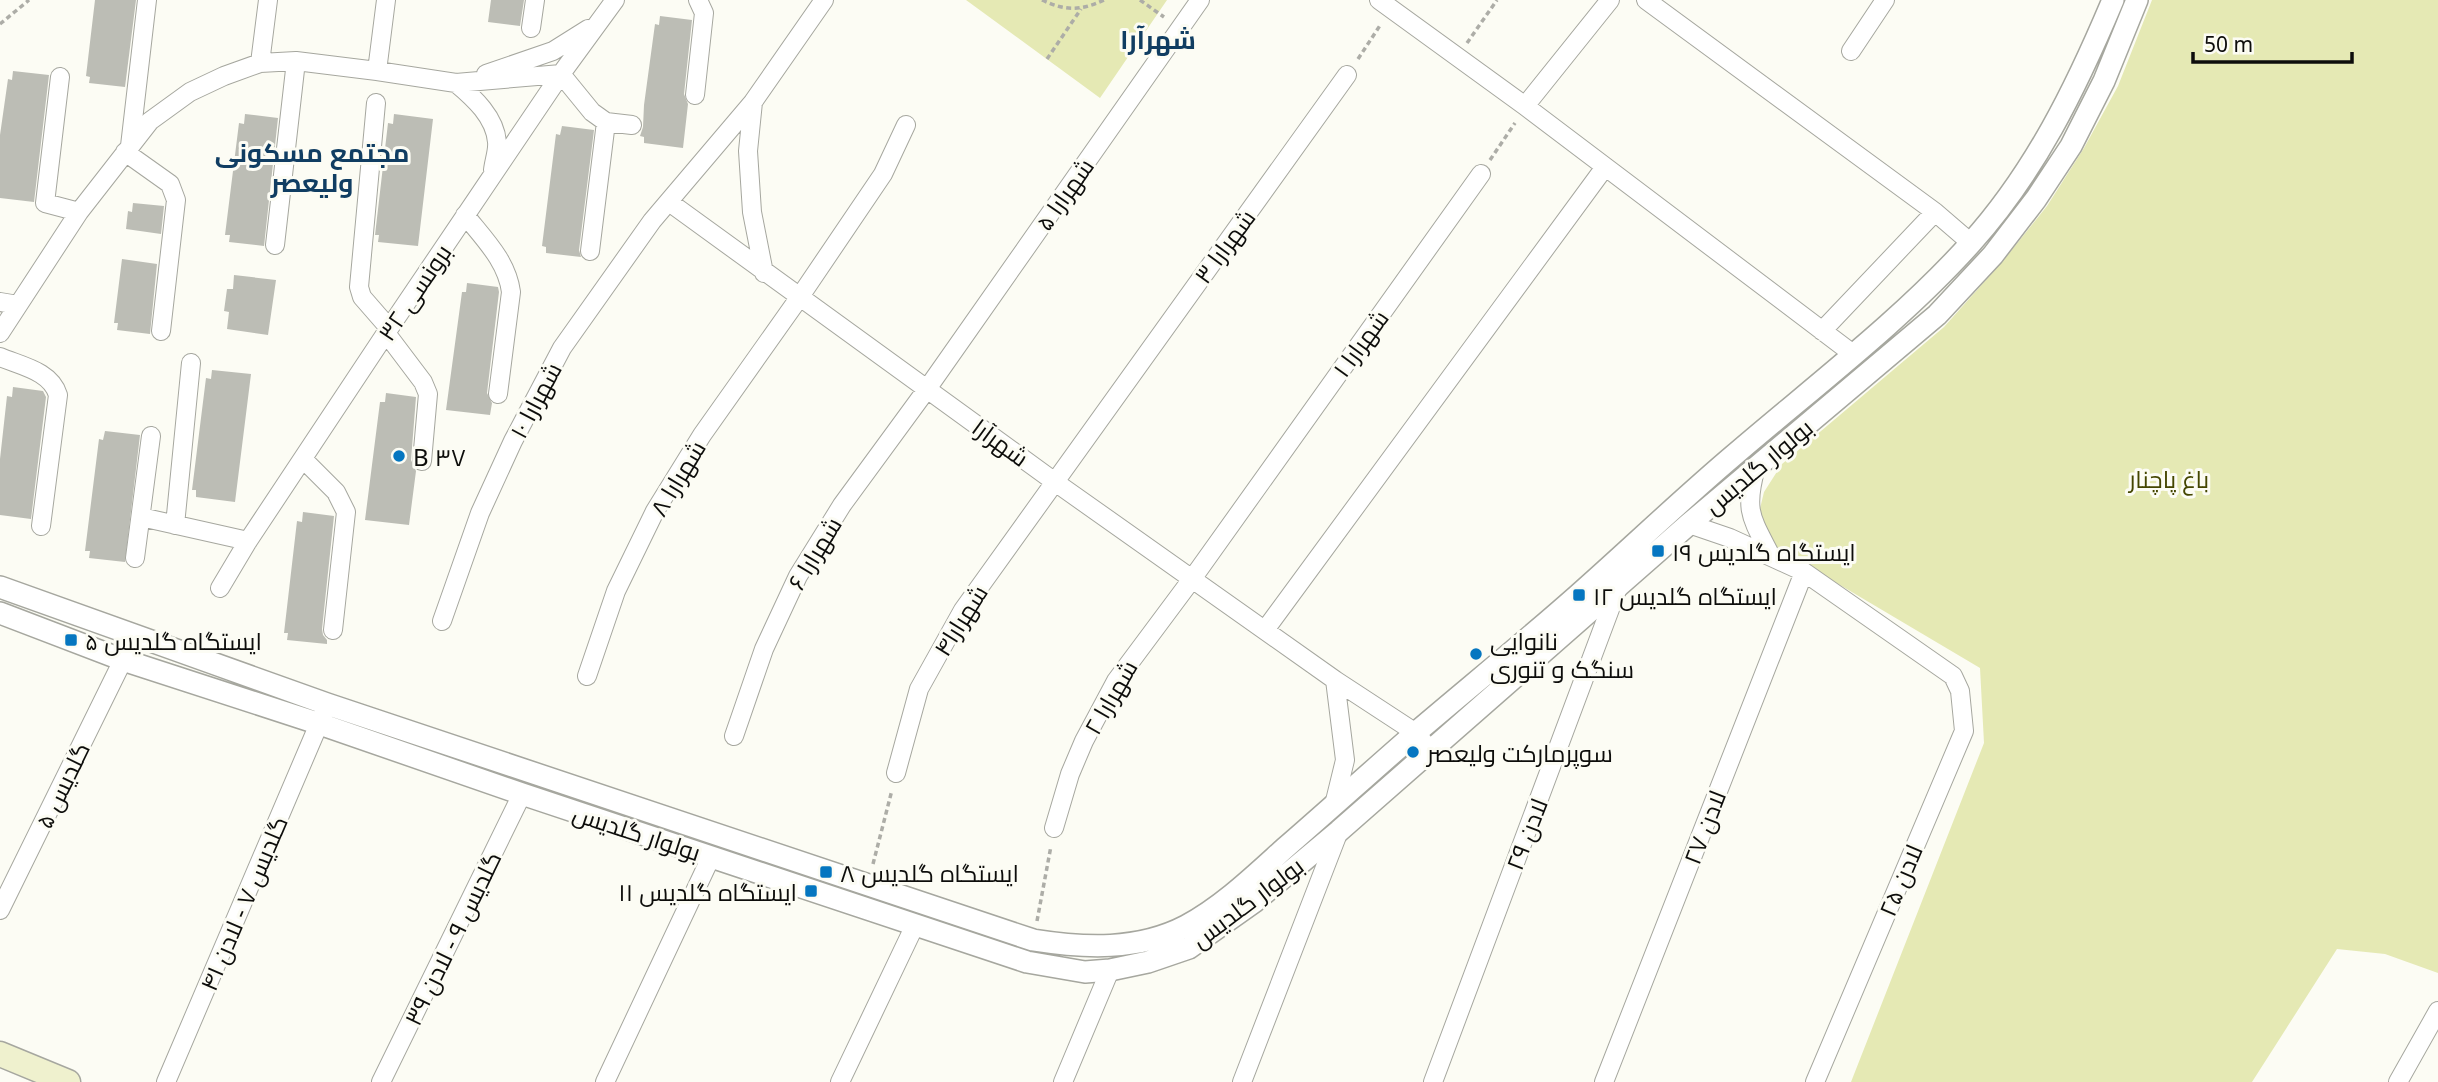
<svg xmlns="http://www.w3.org/2000/svg" width="2438" height="1082" font-family="'Noto Sans',Cairo,sans-serif">
<rect width="100%" height="100%" fill="#fcfcf4"/>
<!-- green -->
<path fill="#e5e9b4" d="M966,0H1167L1100,98Z
M2152,0H2438V973L2385,954L2337,949L2252,1082H1851L1984,743L1980,668L1771,544L1757,521L1764,492L1782,464L1944,327L2002,262L2047,206L2084,148L2118,86Z"/>
<!-- building -->
<path fill="#bcbdb5" d="M95,0H136L125,87L89,83L90,77L86,76Z
M491,0H524L520,26L488,22Z
M660,16L692,20L684,94L688,104L683,148L644,143V137L640,136L643,127L644,105L655,24L659,25Z
M13,71L49,75L34,202L0,198V135L8,79L12,80Z
M245,114L278,118L264,246L229,242L230,235H225L239,123L244,124Z
M394,114L433,119L418,246L378,242L379,235H375L388,123L393,124Z
M562,126L594,130L579,250L581,257L546,253V247L542,246L556,134L560,135Z
M133,203L164,206L161,234L126,229L128,211L132,212Z
M122,259L157,264L150,334L117,330L118,323H114Z
M234,275L276,280L268,335L227,329L229,312L224,311L227,289H233Z
M467,283L498,287L499,292L487,393L492,403L490,415L446,410L462,292H466Z
M212,370L251,374L235,502L196,497V490H192L206,378L211,379Z
M13,387L43,391L46,397L31,519L0,515V459L7,396L12,397Z
M386,393L416,397L411,460L416,471L409,525L365,520L380,402H385Z
M105,431L140,435L125,562L89,558L90,551H85L99,439L103,440Z
M303,512L334,516L322,629L323,635L327,640V644L287,640L288,633H284L297,521L302,522Z"/>
<g fill="none" stroke-linecap="round" stroke-linejoin="round">
<defs>
<path id="minor" d="M1379,0L1525,106L1853,354
M1646,0L1935,212L1971,243
M531,28L535,0
M1851,51L1885,0
M260,63L268,0
M377,71L386,0
M486,74L553,51L588,29
M60,77L45,203L79,212
M456,83C474,98 495,117 497,142C498,150 494,161 493,170
M695,95L704,13L698,0
M753,102L748,151L752,212L764,273
M376,103L359,287L362,297L389,328
M1525,106L1610,0
M130,146L147,0
M125,152L170,184L176,200L161,331
M669,202L1055,482L1335,680L1416,733L1430,750
M465,215C484,239 507,261 511,292L498,394
M275,245L296,61
M590,251L606,122
M0,302L18,305
M1822,331L1935,212
M0,333L79,212L150,121L190,92L224,76L260,63L296,61L377,71L456,83L561,74L592,112L606,122L632,125
M386,333L423,382L428,394L422,461
M0,357C21,366 51,371 58,395L41,526
M304,460L336,492L346,512L333,630
M1756,467C1744,511 1751,517 1771,556
M141,517L248,541
M1689,524L1730,538L1804,572L1953,676L1960,691L1964,731L1815,1082
M175,525L191,363
M135,558L151,436
M220,588L248,541L386,333L561,74L615,0
M442,621L480,513L513,441L562,348L652,221L753,102L824,0
M1265,630L1605,167
M587,676L616,591L655,511L702,435L799,298L883,174L906,125
M734,736L764,649L798,576L842,505L927,389L1200,0
M896,773L919,689L963,610L1347,75
M1334,805L1345,760L1335,680
M1054,828L1070,774L1084,741L1116,681L1192,579L1481,174
M0,910L123,660
M166,1082L324,712
M381,1082L522,794
M605,1082L711,857
M840,1082L915,925
M1063,1082L1110,970
M1242,1082L1339,831
M1433,1082L1619,585
M1604,1082L1804,572
M2398,1082L2438,1011"/>
<path id="tertiary" d="M0,587L327,704L1033,940C1084,948 1138,951 1186,926C1223,906 1254,876 1285,848C1330,809 1374,769 1419,730C1472,685 1526,641 1578,595C1630,549 1680,501 1733,456C1812,388 1902,320 1971,243C2035,172 2076,88 2113,0
M0,613L123,660L320,724L522,794L1027,962L1085,972L1110,970L1148,962L1189,948L1254,902L1339,831L1689,524L1937,315L1993,255L2036,199L2071,146L2104,81L2137,0"/>
<path id="secondary" d="M0,1054L68,1082"/>
</defs>
<!-- minor casing -->
<use href="#minor" stroke="#a6a79f" stroke-width="20"/>
<!-- tertiary casing -->
<use href="#tertiary" stroke="#a6a79f" stroke-width="24"/>
<!-- secondary casing -->
<use href="#secondary" stroke="#a6a79f" stroke-width="27"/>
<!-- path -->
<path stroke="#adada7" stroke-width="3.5" stroke-dasharray="5 3.5" stroke-linecap="butt" d="M1042,0C1065,11 1081,11 1104,0
M1140,0L1164,17
M0,24L29,0
M1467,43L1497,0
M1047,59L1081,9
M1358,59L1381,24
M1490,160L1515,123
M873,864L892,790
M1037,921L1051,846"/>
<!-- minor -->
<use href="#minor" stroke="#fff" stroke-width="18"/>
<!-- tertiary -->
<use href="#tertiary" stroke="#fff" stroke-width="21"/>
<!-- secondary -->
<use href="#secondary" stroke="#eff1ce" stroke-width="24"/>
</g>
<!-- markers -->
<g fill="#0576c0" stroke="#fcfcf4" stroke-width="2.5">
<circle cx="399" cy="456" r="7"/>
<rect x="1651" y="544" width="14" height="14" rx="3.5"/>
<rect x="1572" y="588" width="14" height="14" rx="3.5"/>
<rect x="64" y="633" width="14" height="14" rx="3.5"/>
<circle cx="1476" cy="654" r="7"/>
<circle cx="1413" cy="752" r="7"/>
<rect x="819" y="865" width="14" height="14" rx="3.5"/>
<rect x="804" y="884" width="14" height="14" rx="3.5"/>
</g>
<g text-anchor="middle" dominant-baseline="central" stroke-width="6" stroke-linejoin="round" paint-order="stroke">
<!-- street labels -->
<g font-size="24" fill="#0d0d0b" stroke="#fcfcf4">
<text transform="translate(1064 194) rotate(-55)">شهرارا ۵</text>
<text transform="translate(1224 246) rotate(-54)">شهرارا ۳</text>
<text transform="translate(414 292) rotate(-56)">برونسی ۳۲</text>
<text transform="translate(1360 343) rotate(-54)">شهرارا ۱</text>
<text transform="translate(535 400) rotate(-62)">شهرارا ۱۰</text>
<text transform="translate(1001 442) rotate(36)">شهرآرا</text>
<text transform="translate(1758 466) rotate(-40)">بولوار گلدیس</text>
<text transform="translate(677 478) rotate(-59)">شهرارا ۸</text>
<text transform="translate(814 553) rotate(-59)">شهرارا ۶</text>
<text transform="translate(960 620) rotate(-58)">شهرارا۴</text>
<text transform="translate(1110 697) rotate(-60)">شهرارا ۲</text>
<text transform="translate(62 785) rotate(-64)">گلدیس ۵</text>
<text transform="translate(1704 827) rotate(-69)">لادن ۲۷</text>
<text transform="translate(637 832) rotate(18)">بولوار گلدیس</text>
<text transform="translate(1526 834) rotate(-69)">لادن ۲۹</text>
<text transform="translate(1900 880) rotate(-67)">لادن ۲۵</text>
<text transform="translate(1247 902) rotate(-37)">بولوار گلدیس</text>
<text transform="translate(243 903) rotate(-67)">گلدیس ۷ - لادن ۴۱</text>
<text transform="translate(452 938) rotate(-64)">گلدیس ۹ - لادن ۳۹</text>
</g>
<!-- poi labels -->
<g font-size="24" fill="#0d0d0b" stroke="#fcfcf4" text-anchor="start">
<text x="413" y="456">B ۳۷</text>
<text x="1672" y="551">ایستگاه گلدیس ۱۹</text>
<text x="1593" y="595">ایستگاه گلدیس ۱۲</text>
<text x="85" y="640">ایستگاه گلدیس ۵</text>
<text x="1490" y="640">نانوایی<tspan x="1490" dy="28">سنگک و تنوری</tspan></text>
<text x="1427" y="752">سوپرمارکت ولیعصر</text>
<text x="840" y="872">ایستگاه گلدیس ۸</text>
<text x="797" y="891" text-anchor="end">ایستگاه گلدیس ۱۱</text>
</g>
<!-- park labels -->
<g font-size="24" fill="#444600" stroke="#fcfcf4">
<text x="2169" y="478">باغ پاچنار</text>
</g>
<!-- neighbourhood labels -->
<g font-size="26" font-weight="bold" fill="#103d62" stroke="#fcfcf4">
<text x="1158" y="39">شهرآرا</text>
<text x="312" y="152">مجتمع مسکونی<tspan x="312" dy="30">ولیعصر</tspan></text>
</g>
</g>
<!-- scale -->
<path d="M2193 52v10h159v-10" fill="none" stroke="#0d0d0b" stroke-width="3.5"/>
<text x="2204" y="52" font-size="21" fill="#0d0d0b" stroke="#fcfcf4" stroke-width="5" paint-order="stroke">50 m</text>
</svg>
